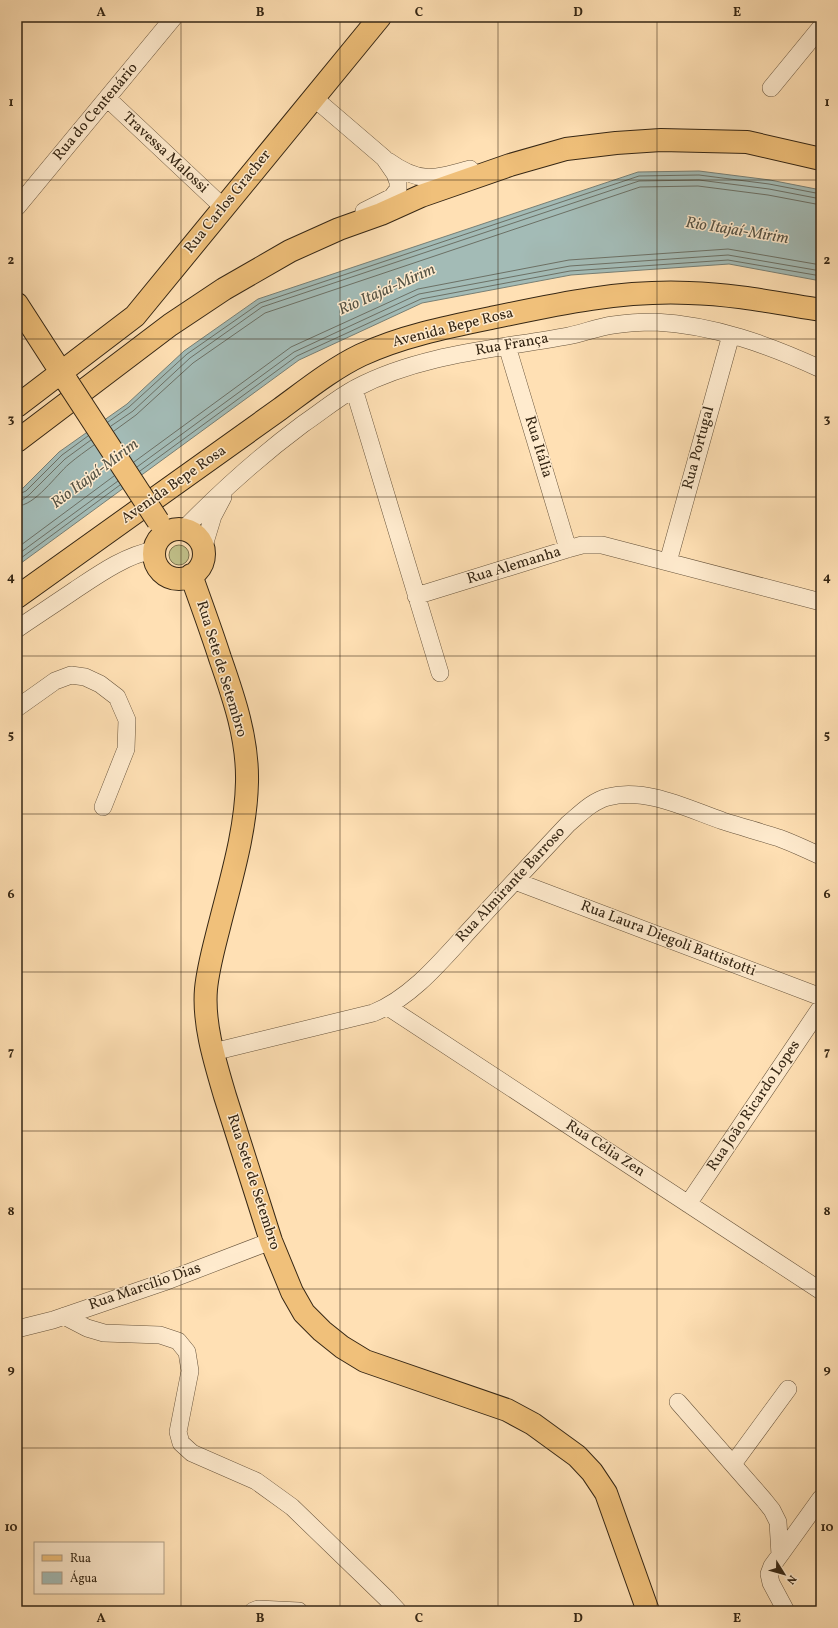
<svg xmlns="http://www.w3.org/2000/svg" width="838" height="1628" font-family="Vollkorn,serif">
<rect width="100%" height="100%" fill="#ffe0b4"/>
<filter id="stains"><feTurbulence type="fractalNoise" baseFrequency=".005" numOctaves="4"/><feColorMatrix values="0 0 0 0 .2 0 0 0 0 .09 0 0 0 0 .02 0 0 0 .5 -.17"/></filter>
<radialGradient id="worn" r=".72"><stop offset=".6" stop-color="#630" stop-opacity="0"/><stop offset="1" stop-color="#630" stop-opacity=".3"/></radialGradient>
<!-- green -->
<path fill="#c2c28b" stroke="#7c7450" d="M169 555a10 10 0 1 1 20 0a10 10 0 1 1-20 0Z"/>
<!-- water -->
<path fill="#a3bbb6" stroke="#777f75" d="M699,171L770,180L821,190V281L729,264L571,275L422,303L299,360L17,566V492L23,488L59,452L127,404L184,351L258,299L638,172Z"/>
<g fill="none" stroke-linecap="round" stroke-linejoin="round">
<!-- shore -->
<path stroke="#6c7065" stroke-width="1" d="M108,422L129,407L187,354L260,303L639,176L699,175L769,184L821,194
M111,426L133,411L190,358L262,307L639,181L699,180L769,189L821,199
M114,431L136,415L193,363L265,313L640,187L698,186L768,195L821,205
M134,462L291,347L418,289L569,260L728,249L821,265
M137,467L294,352L419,294L570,266L728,255L821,271
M140,471L297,356L421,299L570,271L728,260L821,276
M17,495L26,491L62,455L88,436
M17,500H22L29,495L65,459L91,440
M17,506C35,506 56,475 69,464C77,457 86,451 94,445
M17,548L114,476
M17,555L118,481
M17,561L120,485"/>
<defs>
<path id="minor" d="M771,88L821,27
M107,98L224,208
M314,98L384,158L395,174L398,182V189L392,197L364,211
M388,161C420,184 434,179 470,169
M17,207L174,17
M507,346L568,549
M354,389L440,673
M184,529C222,490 260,456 303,424C321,412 337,398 356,388C421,354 497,349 568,336C583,333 598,327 613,325C626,323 642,322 655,322C714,325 769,345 821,369
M203,549L213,516L223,497
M668,562L731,335
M416,596L568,549L582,545H602L821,602
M17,629C36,616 56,603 75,590C99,574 126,555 154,550
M17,708L55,681L71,675L85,677L100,684L117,697L127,720L126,749L103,807
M515,881L821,997
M388,1007L821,1291
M213,1052L373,1013C415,996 446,955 477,922C507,889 537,857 568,824C580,814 592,801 608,797C646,787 688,809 723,821C742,827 760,832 779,838C793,843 807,850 821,856
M688,1204L821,1007
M64,1316L87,1328L104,1333L160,1335L178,1341L187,1352L190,1371L178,1432L181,1443L192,1453L256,1481L292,1507L387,1599L398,1611
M17,1329L53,1320L164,1282L271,1241
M678,1402L764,1500L772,1510L778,1522L780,1555L772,1566L769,1574L771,1583L786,1611
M733,1464L788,1389
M780,1555L821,1498
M253,1611L258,1609L299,1611"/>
<path id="major" d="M17,304L68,383
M17,406L135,316L380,17
M17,441L170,325L224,289L290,251L339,229L381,214L421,196L510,165L566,149L616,143L661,140L747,142L821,159
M154 554a25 25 0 1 1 50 0a25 25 0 1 1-50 0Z
M191,575C201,603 211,630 220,658C234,698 248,739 247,782C246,831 231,879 219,927C214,947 208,968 206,989C203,1024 215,1062 225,1096L271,1241L292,1292L304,1313L322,1331L342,1347L365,1361L507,1410L533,1424L577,1456L592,1472L606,1493L648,1611
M17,597L280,409C306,390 332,369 361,355C402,336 447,327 491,318C557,304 621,290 689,293C733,294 777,303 821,310"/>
</defs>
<!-- minor casing -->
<use href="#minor" stroke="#68543c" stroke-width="18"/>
<!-- major casing -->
<use href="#major" stroke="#352614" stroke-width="24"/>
<!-- minor -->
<use href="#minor" stroke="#ffebce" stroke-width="17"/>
<!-- major -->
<use href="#major" stroke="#f0c07a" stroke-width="22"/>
<defs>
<path id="major-bridge" d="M68,383L158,521"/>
</defs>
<!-- major-bridge casing -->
<use href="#major-bridge" stroke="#352614" stroke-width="24" stroke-linecap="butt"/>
<!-- major-bridge -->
<use href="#major-bridge" stroke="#f0c07a" stroke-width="22"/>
</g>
<!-- grid -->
<path fill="none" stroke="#352614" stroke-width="1" stroke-opacity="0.55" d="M181,17V1611M340,17V1611M498,17V1611M657,17V1611M17,180H821M17,339H821M17,497H821M17,656H821M17,814H821M17,972H821M17,1131H821M17,1289H821M17,1448H821"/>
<g text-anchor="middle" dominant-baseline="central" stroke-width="3" stroke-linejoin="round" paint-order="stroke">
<!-- street labels -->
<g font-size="15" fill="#352614" stroke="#ffebce">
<text transform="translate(96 112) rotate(-50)">Rua do Centenário</text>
<text transform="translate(165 153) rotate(43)">Travessa Malossi</text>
<text transform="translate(228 202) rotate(-51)">Rua Carlos Gracher</text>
<text transform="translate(453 328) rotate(-14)">Avenida Bepe Rosa</text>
<text transform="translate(512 345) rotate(-10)">Rua França</text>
<text transform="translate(538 447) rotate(73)">Rua Itália</text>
<text transform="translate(699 448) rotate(-75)">Rua Portugal</text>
<text transform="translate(174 485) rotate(-35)">Avenida Bepe Rosa</text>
<text transform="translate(514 566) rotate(-17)">Rua Alemanha</text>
<text transform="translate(221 669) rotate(73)">Rua Sete de Setembro</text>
<text transform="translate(511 885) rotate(-47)">Rua Almirante Barroso</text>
<text transform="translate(668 939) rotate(21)">Rua Laura Diegoli Battistotti</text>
<text transform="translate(754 1106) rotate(-56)">Rua João Ricardo Lopes</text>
<text transform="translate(605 1149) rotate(33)">Rua Célia Zen</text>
<text transform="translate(253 1182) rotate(72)">Rua Sete de Setembro</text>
<text transform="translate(145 1287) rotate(-19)">Rua Marcílio Dias</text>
</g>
<!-- water labels -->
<g font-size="16" font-style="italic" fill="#565345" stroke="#ffebce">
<text transform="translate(737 231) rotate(9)">Rio Itajaí-Mirim</text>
<text transform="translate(387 290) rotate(-24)">Rio Itajaí-Mirim</text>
<text transform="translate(95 474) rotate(-37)">Rio Itajaí-Mirim</text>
</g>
</g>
<!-- margin -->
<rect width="838" height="1628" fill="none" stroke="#ffe0b4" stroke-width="44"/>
<!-- legend -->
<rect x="34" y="1542" width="130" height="52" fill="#ffebce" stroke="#ae9c84"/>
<rect x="42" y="1555" width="20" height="6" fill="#f0c07a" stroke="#ae9c84"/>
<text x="70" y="1562" font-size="12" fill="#352614">Rua</text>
<rect x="42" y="1572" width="20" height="12" fill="#a3bbb6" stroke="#ae9c84"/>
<text x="70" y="1582" font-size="12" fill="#352614">Água</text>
<!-- north arrow -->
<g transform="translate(784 1574) rotate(127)" stroke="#ffebce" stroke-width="3" paint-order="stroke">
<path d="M0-3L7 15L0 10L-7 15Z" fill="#352614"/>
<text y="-6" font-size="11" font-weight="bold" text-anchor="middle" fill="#352614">N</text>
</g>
<rect x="22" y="22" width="794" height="1584" fill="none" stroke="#352614" stroke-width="1.5"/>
<g font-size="13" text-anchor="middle" font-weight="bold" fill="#352614">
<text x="101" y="16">A</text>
<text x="260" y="16">B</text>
<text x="419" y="16">C</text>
<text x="578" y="16">D</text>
<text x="737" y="16">E</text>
<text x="11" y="106">1</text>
<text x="827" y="106">1</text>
<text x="11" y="264">2</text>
<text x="827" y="264">2</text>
<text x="11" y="423">3</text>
<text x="827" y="423">3</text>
<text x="11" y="581">4</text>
<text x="827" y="581">4</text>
<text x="11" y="739">5</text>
<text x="827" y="739">5</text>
<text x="11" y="898">6</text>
<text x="827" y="898">6</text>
<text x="11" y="1056">7</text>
<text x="827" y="1056">7</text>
<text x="11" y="1215">8</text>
<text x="827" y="1215">8</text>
<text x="11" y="1373">9</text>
<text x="827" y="1373">9</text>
<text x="11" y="1531">10</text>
<text x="827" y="1531">10</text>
<text x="101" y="1622">A</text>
<text x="260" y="1622">B</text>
<text x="419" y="1622">C</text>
<text x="578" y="1622">D</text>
<text x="737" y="1622">E</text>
</g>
<rect width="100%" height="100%" filter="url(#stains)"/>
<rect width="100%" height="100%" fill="url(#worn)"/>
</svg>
